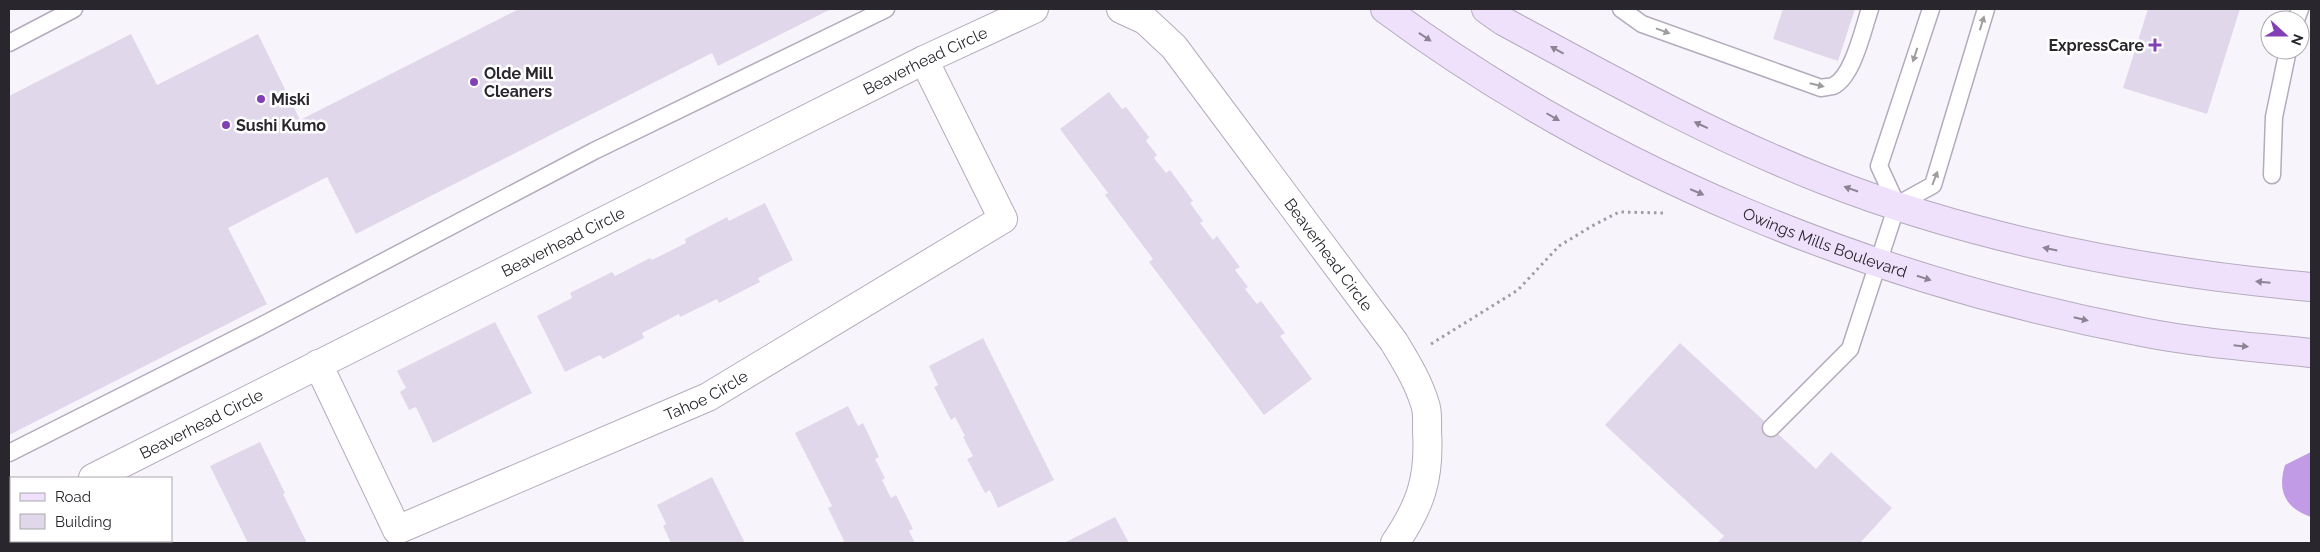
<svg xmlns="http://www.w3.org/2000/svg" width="2320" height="552" font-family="Raleway,sans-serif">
<rect width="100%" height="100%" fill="#f8f4fc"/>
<!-- water -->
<path fill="#c29be7" d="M2311,452V517C2285,508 2277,491 2285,465Z"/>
<!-- building -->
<path fill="#e1d7eb" d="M519,9H831L718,66L712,53L356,234L327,177L228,228L267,304L9,435V96L131,34L157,85L258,34L300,120Z
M1783,9H1855L1838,61L1773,39Z
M2148,9H2240L2207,114L2123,88Z
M1109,92L1122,109L1126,107L1149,137L1146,141L1157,155L1154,158L1166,173L1170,170L1193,201L1190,203L1203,221L1200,223L1213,240L1217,236L1240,267L1235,270L1248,287L1245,289L1257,304L1261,301L1285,333L1280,336L1312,379L1264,415L1149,262L1153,259L1105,195L1108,193L1060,129Z
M765,203L793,260L758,278L760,282L719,303L717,299L680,317L679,314L642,333L644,338L603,359L600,355L565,372L537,316L572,298L570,293L612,272L615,276L650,258L652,260L686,243L685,239L727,217L729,221Z
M495,322L532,393L433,443L416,407L409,410L400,392L406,388L397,371Z
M983,338L1054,480L998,508L990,490L985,493L967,459L973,456L963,437L965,436L955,417L951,420L934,387L938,385L929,366Z
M1680,343L1816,469L1831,452L1892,508L1860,543H1717L1724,536L1605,425Z
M848,406L858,426L863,423L879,457L875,459L885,478L882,480L891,498L896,495L913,529L909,531L915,543H845L828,508L832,506L795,433Z
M260,442L285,493L283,494L307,543H248L210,466Z
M712,477L745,543H671L663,526L666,524L657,505Z
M1115,517L1129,543H1064Z
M91,541H143L144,543H86Z"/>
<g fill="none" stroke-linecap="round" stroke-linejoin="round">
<defs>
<path id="lane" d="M1621,9L1642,24L1821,88C1825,87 1829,87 1833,86C1853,77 1863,29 1870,9
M2296,20L2300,9
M9,43L74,9
M2272,175L2274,117L2288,50
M1897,205L1879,166L1931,9
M1771,428L1850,349L1897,205L1933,185L1986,9
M9,453L259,327L594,151L886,9"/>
<g id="street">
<path id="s1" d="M1121,9L1145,20L1174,47L1394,342C1406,362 1418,381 1425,404C1428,412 1427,422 1427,431C1430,477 1421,505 1395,543"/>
<path id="s2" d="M318,364L397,530L708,397L1003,219L924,60"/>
<path id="s3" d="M93,478L924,60L1034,9"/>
<path d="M9,521L11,520"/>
</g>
<g id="secondary">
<path id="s4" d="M1385,9C1607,173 1871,280 2142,332C2197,343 2255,347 2311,353"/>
<path d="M1486,9L1503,21C1608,78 1712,136 1824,180C1980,241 2144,272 2311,287"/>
</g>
</defs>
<!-- lane casing -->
<use href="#lane" stroke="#b4abbd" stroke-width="19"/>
<!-- street casing -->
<use href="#street" stroke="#b4abbd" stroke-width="30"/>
<!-- secondary casing -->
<use href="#secondary" stroke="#b4abbd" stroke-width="30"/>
<!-- path -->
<path stroke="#a09ca4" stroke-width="3" stroke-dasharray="2.5 4" stroke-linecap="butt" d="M1431,344L1518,290L1559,246L1592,226L1619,212L1666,213"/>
<!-- lane -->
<use href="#lane" stroke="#fff" stroke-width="16"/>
<!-- street -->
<use href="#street" stroke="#fff" stroke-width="28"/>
<!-- secondary -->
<use href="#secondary" stroke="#efe1fc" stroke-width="28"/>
</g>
<!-- one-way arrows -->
<defs><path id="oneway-solid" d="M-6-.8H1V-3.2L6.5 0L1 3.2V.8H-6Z" transform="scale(1.25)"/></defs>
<g fill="#9f9da0">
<use href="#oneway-solid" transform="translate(1982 23) rotate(-73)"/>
<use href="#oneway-solid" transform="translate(1663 31) rotate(20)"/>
<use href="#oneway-solid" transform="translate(1915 55) rotate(108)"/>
<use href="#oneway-solid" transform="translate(1817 85) rotate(13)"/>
<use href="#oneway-solid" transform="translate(1935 178) rotate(-69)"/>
</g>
<g fill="#8c8494">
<use href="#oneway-solid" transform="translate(1425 37) rotate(34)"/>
<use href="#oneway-solid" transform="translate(1557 50) rotate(-151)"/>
<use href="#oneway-solid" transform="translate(1553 117) rotate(30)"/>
<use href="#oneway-solid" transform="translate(1701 125) rotate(-155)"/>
<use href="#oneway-solid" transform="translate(1851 189) rotate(-161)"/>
<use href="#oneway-solid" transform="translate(1697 192) rotate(23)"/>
<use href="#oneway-solid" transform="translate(2050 249) rotate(-168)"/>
<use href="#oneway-solid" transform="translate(1924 278) rotate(18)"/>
<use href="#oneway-solid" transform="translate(2263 282) rotate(-175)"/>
<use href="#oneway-solid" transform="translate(2081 319) rotate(13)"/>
<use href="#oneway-solid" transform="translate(2241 346) rotate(6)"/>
</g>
<!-- markers -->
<g fill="#8240b4" stroke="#fff" stroke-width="2">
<path d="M2152.5 37.5h5v5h5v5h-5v5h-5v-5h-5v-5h5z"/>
<circle cx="474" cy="82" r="5"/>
<circle cx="261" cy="99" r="5"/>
<circle cx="226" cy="125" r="5"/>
</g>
<g text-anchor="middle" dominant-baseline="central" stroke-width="5" stroke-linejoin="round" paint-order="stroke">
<!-- poi labels -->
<g font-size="16" font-weight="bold" fill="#2a262d" stroke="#fff" text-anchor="start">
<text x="2144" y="45" text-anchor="end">ExpressCare</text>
<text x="484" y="73">Olde Mill<tspan x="484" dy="18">Cleaners</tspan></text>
<text x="271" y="99">Miski</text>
<text x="236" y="125">Sushi Kumo</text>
</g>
<!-- street labels -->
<g font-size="16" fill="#2a262d" stroke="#fff">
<text stroke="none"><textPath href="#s3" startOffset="931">Beaverhead Circle</textPath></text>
<text stroke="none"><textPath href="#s3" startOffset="526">Beaverhead Circle</textPath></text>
<text stroke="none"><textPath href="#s4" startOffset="500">Owings Mills Boulevard</textPath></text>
<text stroke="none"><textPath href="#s1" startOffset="325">Beaverhead Circle</textPath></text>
<text stroke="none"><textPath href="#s2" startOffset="521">Tahoe Circle</textPath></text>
<text stroke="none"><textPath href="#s3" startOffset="121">Beaverhead Circle</textPath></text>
</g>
</g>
<!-- border -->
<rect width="2320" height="552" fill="none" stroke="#2a262d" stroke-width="20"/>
<!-- legend -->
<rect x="10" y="477" width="162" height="65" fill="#ffffff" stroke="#aaa8ab"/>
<rect x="20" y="493" width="25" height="8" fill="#efe1fc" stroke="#aaa8ab"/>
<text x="55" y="502" font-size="15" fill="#2a262d">Road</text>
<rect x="20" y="514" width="25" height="15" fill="#e1d7eb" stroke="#aaa8ab"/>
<text x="55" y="527" font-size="15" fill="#2a262d">Building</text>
<!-- north arrow -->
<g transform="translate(2285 35) rotate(111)"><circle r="24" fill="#ffffff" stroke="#aaa8ab"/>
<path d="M0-4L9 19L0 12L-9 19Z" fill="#8240b4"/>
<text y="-8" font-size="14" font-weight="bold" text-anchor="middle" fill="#2a262d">N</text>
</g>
</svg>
